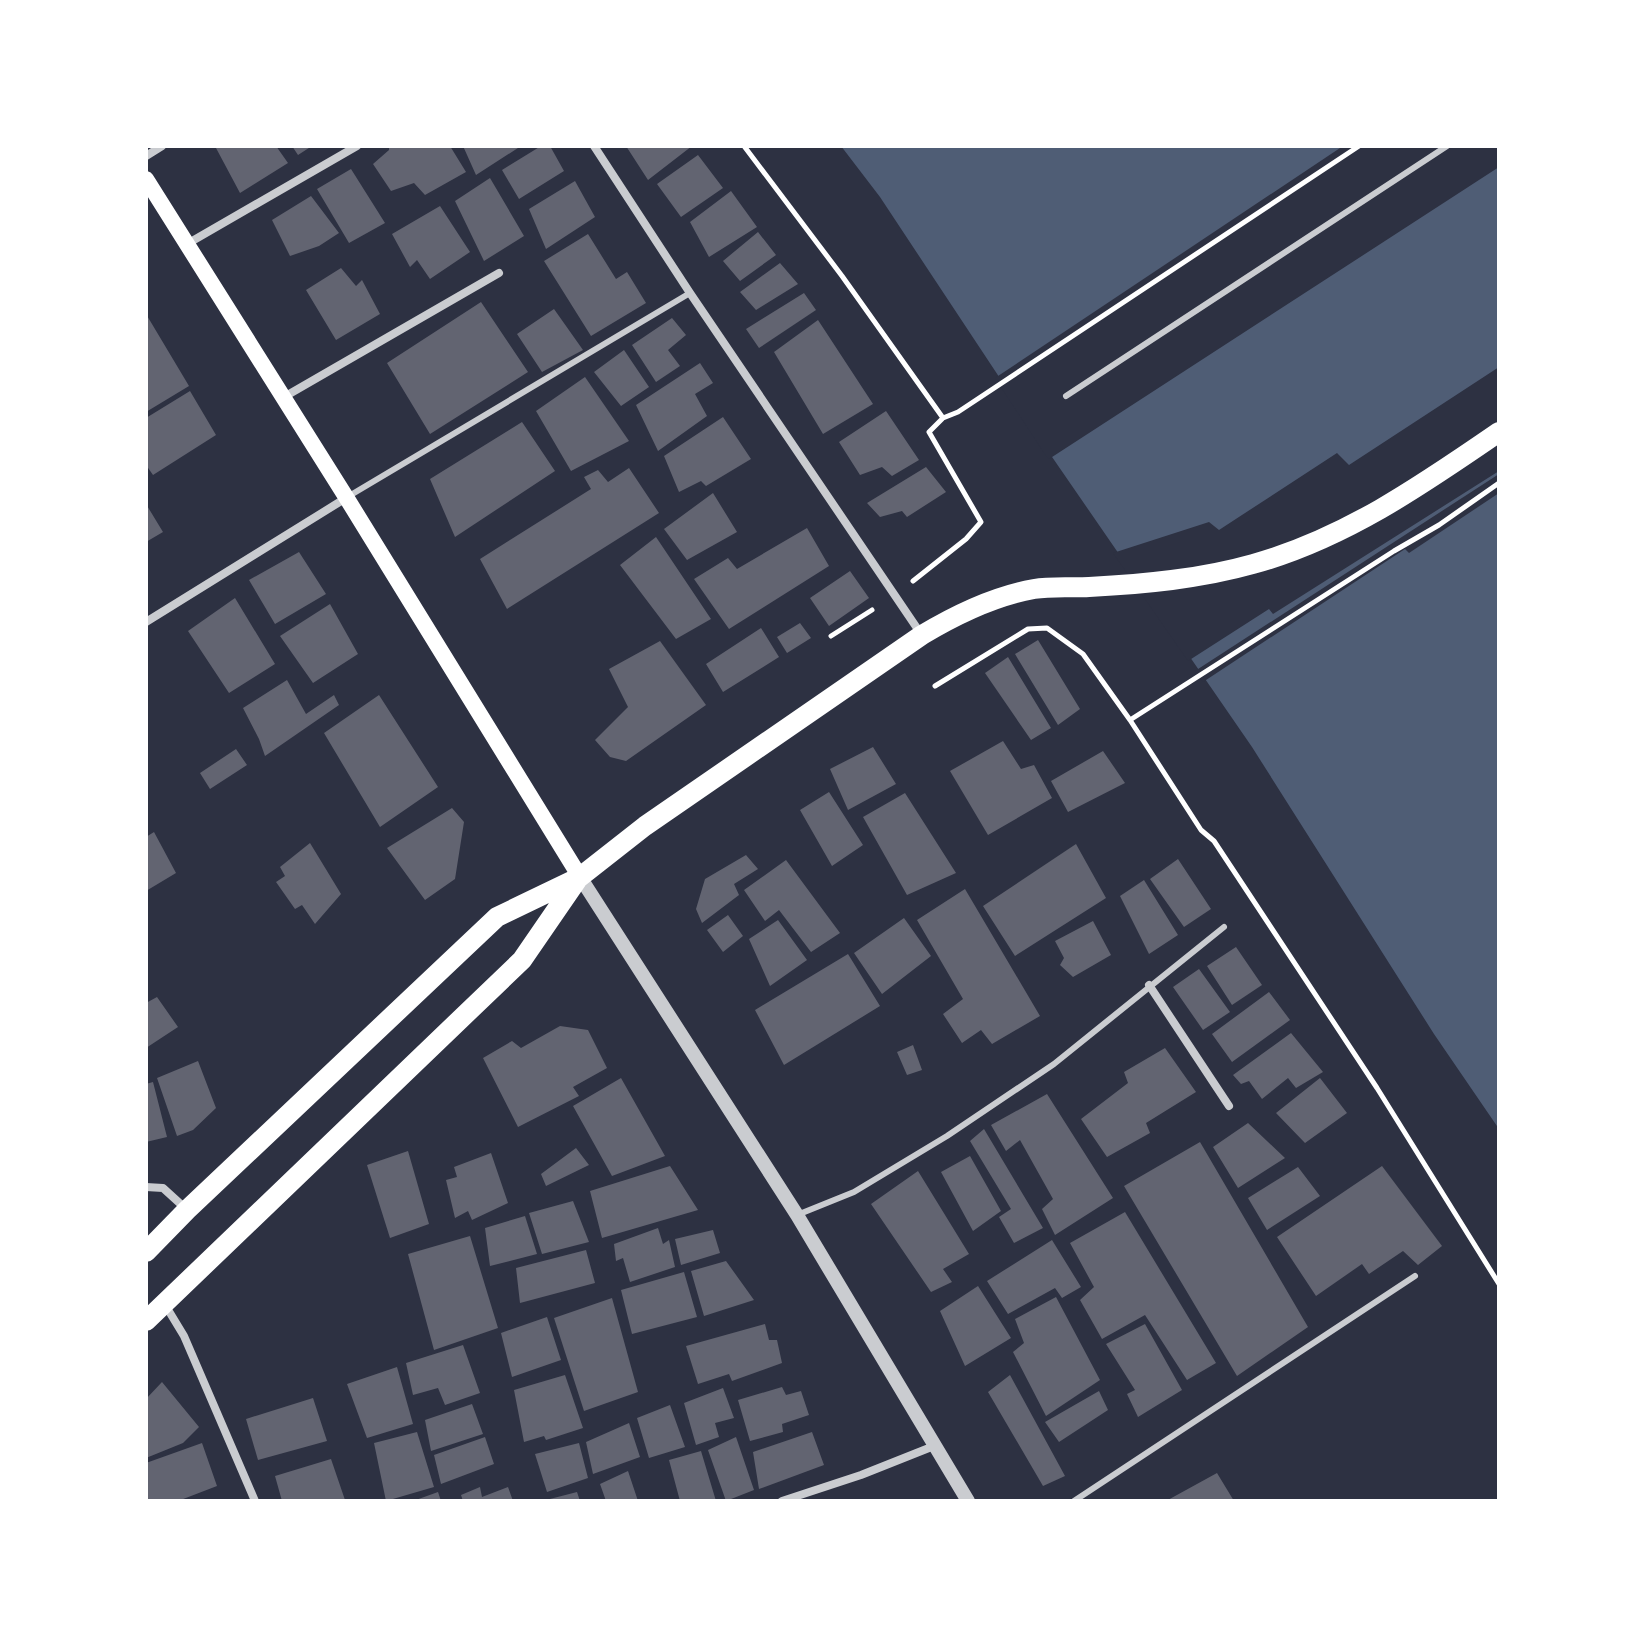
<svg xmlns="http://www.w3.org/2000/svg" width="1645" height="1647" font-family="'Golos Text',sans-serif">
<rect width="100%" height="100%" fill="#2d3142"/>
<!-- water -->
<path fill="#4f5d75" d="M841,146H1499V1129L1434,1034L1252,747L1050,454L880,197Z"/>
<!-- pier -->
<path fill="#2d3142" d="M1343,146H1499V167L1049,459L1046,456L995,378Z
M1499,367V471L1273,614L1269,609L1188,661L1113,553L1209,522L1219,530L1337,453L1349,465Z
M1499,474V493L1409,553L1405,549L1203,682L1195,671Z"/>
<!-- building -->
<path fill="#626471" d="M219,146H276L288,163L240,193L216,148Z
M292,146H312L298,155Z
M389,146H450L466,172L425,195L414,183L391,191L373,164L389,150Z
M463,146H521L476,175Z
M541,146H550L564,171L519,199L502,170Z
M626,146H692L648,180Z
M698,155L723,188L681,217L657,184Z
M351,169L385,223L349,243L317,189Z
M490,178L524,236L484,261L455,201Z
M575,181L595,217L546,249L529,209Z
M731,191L757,227L709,257L690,222Z
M311,196L339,233L319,246L290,256L272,220Z
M440,206L470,252L430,279L417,260L410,267L392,234Z
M758,232L776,255L740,281L723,261Z
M588,234L616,279L627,272L646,303L591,336L544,261Z
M780,263L798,284L756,310L740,292Z
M341,268L356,286L362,280L380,314L336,340L306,290Z
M804,293L816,310L759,348L746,329Z
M481,302L528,372L430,434L387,363Z
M554,309L583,350L542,372L517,334Z
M146,314L189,386L146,412Z
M672,318L686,335L668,350L680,366L656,382L632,345Z
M818,320L873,404L823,434L774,352Z
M624,350L649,387L621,406L594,372Z
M700,363L713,383L695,394L707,416L658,451L636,405Z
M585,377L629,441L571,471L536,411Z
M190,391L216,435L153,475L146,465V418Z
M886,411L919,460L892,476L882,467L860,475L839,442Z
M723,417L751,459L706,486L701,481L679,492L664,456Z
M522,422L555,471L455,537L430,479Z
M926,467L946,492L907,517L902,511L880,517L867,503Z
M629,468L659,513L507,609L480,559L591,489L584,477L598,470L608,482Z
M713,493L737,532L687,560L664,529Z
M146,504L163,532L146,542Z
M807,528L829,566L729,629L694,579L728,558L737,569Z
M656,537L711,619L676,639L620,565Z
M299,552L326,594L275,624L249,580Z
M850,571L869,598L829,626L810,598Z
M235,598L275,664L229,693L188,631Z
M330,604L358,654L313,683L280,636Z
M800,623L811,638L787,653L777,637Z
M761,628L779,657L723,692L706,664Z
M1038,640L1080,709L1058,725L1015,654Z
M660,641L706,705L626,761L610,757L595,740L628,707L609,669Z
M1008,657L1051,728L1031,740L985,673Z
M287,680L306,714L334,695L339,705L265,756L259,739L243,708Z
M379,695L438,787L380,827L324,733Z
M1003,741L1021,769L1034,765L1052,798L988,835L950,771Z
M873,747L896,784L848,810L830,769Z
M236,749L247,765L210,789L200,773Z
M1103,751L1125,783L1068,812L1051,781Z
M829,792L863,845L832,866L800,810Z
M905,793L956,873L907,895L863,817Z
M452,808L464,822L455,879L425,900L387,848Z
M154,832L176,873L146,891V837Z
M310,843L341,894L315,924L302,905L295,909L276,882L285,876L280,867Z
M1076,844L1106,898L1015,956L983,906Z
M746,855L758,869L734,884L739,895L702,923L696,909L705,879Z
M1178,859L1211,909L1184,927L1150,879Z
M786,860L840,933L811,952L779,910L765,921L744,890Z
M1144,880L1178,935L1149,954L1120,896Z
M965,889L1040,1016L992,1044L981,1030L962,1043L943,1014L963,999L917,920Z
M728,915L743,936L723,952L707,930Z
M904,918L931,956L882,994L854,953Z
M778,920L807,960L770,986L749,939Z
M1093,921L1111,955L1073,977L1060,965L1064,958L1055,941Z
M1236,947L1262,985L1232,1005L1207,966Z
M848,954L880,1006L784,1065L755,1010Z
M1199,969L1230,1012L1203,1030L1173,987Z
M1269,992L1290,1020L1232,1062L1212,1034Z
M157,997L178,1027L146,1048V1003Z
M560,1026L588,1030L607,1068L573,1087L579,1096L518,1127L483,1058L512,1041L521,1048Z
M1291,1033L1323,1072L1296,1088L1288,1078L1262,1099L1249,1081L1241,1084L1233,1075Z
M913,1045L922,1070L907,1075L897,1052Z
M1165,1048L1196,1092L1146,1123L1150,1133L1107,1157L1081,1119L1128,1083L1124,1072Z
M198,1061L216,1108L193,1130L177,1136L157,1078Z
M621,1078L665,1156L612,1176L573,1106Z
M1320,1078L1347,1113L1305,1143L1276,1113Z
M153,1082L167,1137L146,1142V1084Z
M1047,1094L1113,1198L1055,1235L1042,1209L1053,1199L1020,1140L1006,1151L991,1125Z
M1248,1123L1285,1158L1238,1188L1213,1147Z
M984,1129L1043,1228L1014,1243L999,1217L1011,1209L970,1141Z
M1200,1142L1308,1327L1237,1376L1124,1186Z
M576,1148L589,1165L546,1186L541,1174Z
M408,1151L429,1224L390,1238L367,1165Z
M491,1153L508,1203L472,1220L468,1211L455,1218L446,1180L457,1177L454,1167Z
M970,1156L1001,1211L973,1231L941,1172Z
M670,1166L698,1210L602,1238L590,1191Z
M1382,1166L1442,1246L1418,1265L1403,1251L1369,1274L1362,1264L1316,1296L1277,1237Z
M1298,1167L1320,1196L1267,1230L1248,1198Z
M918,1171L969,1254L943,1269L952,1282L931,1292L871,1204Z
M573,1201L589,1242L542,1254L529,1213Z
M1125,1212L1216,1363L1187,1380L1145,1315L1102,1339L1080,1300L1094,1287L1070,1243Z
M525,1216L537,1254L490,1266L485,1228Z
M658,1228L663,1244L669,1240L675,1267L630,1282L623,1258L616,1261L614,1244Z
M713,1230L720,1253L681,1265L675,1239Z
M470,1236L498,1328L434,1350L408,1254Z
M1052,1240L1081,1287L1062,1298L1055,1288L1008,1314L987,1281Z
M586,1250L595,1283L520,1303L516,1268Z
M726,1261L754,1300L704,1316L691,1271Z
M684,1272L697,1317L632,1334L621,1290Z
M978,1286L1011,1338L965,1366L940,1311Z
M1056,1297L1100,1380L1046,1416L1013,1352L1024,1343L1015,1319Z
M612,1298L638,1392L584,1411L554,1318Z
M547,1317L561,1360L512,1377L501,1333Z
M765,1324L769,1340H777L782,1363L732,1381L729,1374L698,1384L686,1346Z
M1145,1324L1182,1390L1138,1417L1127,1394L1135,1390L1106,1344Z
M463,1345L480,1393L445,1405L438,1388L413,1395L406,1363Z
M397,1367L413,1424L367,1438L347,1384Z
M565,1375L583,1428L546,1440L544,1436L524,1442L514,1390Z
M1010,1375L1065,1476L1043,1486L988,1392Z
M162,1382L199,1427L183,1443L146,1458V1399Z
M782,1387L786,1395L801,1391L809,1415L782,1424L783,1432L750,1441L738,1400Z
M723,1388L734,1418L715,1423L719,1437L696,1445L684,1403Z
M1099,1391L1108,1410L1059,1442L1045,1422Z
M313,1398L327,1441L258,1460L246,1419Z
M472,1404L483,1434L431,1451L425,1420Z
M670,1405L685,1447L649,1458L637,1418Z
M629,1423L640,1457L593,1474L586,1442Z
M417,1432L434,1487L386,1501L374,1443Z
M812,1432L824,1465L759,1489L753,1452Z
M485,1437L494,1464L441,1484L434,1455Z
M736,1437L754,1490L726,1501L708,1450Z
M202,1443L217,1486L178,1501H146V1463Z
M579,1443L588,1478L547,1492L535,1454Z
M701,1451L716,1501H680L669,1460Z
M331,1459L345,1500L282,1501L275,1476Z
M628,1471L638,1501H606L600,1484Z
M1217,1473L1234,1501H1166Z
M480,1487L482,1497L508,1487L513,1501H463L461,1495Z
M438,1492L441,1501H413Z
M577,1492L580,1501H546V1500Z"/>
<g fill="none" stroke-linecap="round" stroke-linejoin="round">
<!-- path -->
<path stroke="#fff" stroke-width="5" d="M744,146L842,276L943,418L929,432L981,522L966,539L913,581
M943,418L958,412L1359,146
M831,636L872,610
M935,686L1028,629L1047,628L1083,654L1130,720L1394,551L1439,525L1499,483
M1130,720L1201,830L1214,841L1377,1088L1499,1284"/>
<!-- service -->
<path stroke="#caccd0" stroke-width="6" d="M1066,396L1447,146
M349,496L690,293
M797,1215L854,1192L947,1136L1054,1064L1224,927
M1074,1501L1415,1276"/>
<!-- minor -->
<path stroke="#caccd0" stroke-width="8" d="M594,146L690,293L921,634
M146,156L162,146
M187,244L357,146
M284,397L499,273
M146,622L346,498
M1149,985L1229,1106
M146,1187L163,1188L185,1208
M164,1303L184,1336L255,1501
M782,1501L861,1475L934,1446"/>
<!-- tertiary -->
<path stroke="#caccd0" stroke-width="14" d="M580,877L797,1215L968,1501"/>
<!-- secondary -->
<path stroke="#fff" stroke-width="16" d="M146,179L346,497L580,877"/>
<!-- primary -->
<path stroke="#fff" stroke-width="20" d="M146,1252L187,1210L497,917L580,877L645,826L922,635C957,614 994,596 1034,589C1052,586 1071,588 1089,587C1144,584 1200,579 1253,564C1344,539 1422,485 1499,432
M146,1321L522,960L577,880"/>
</g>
<!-- border -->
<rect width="1645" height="1647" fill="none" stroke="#ffffff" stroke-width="296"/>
</svg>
